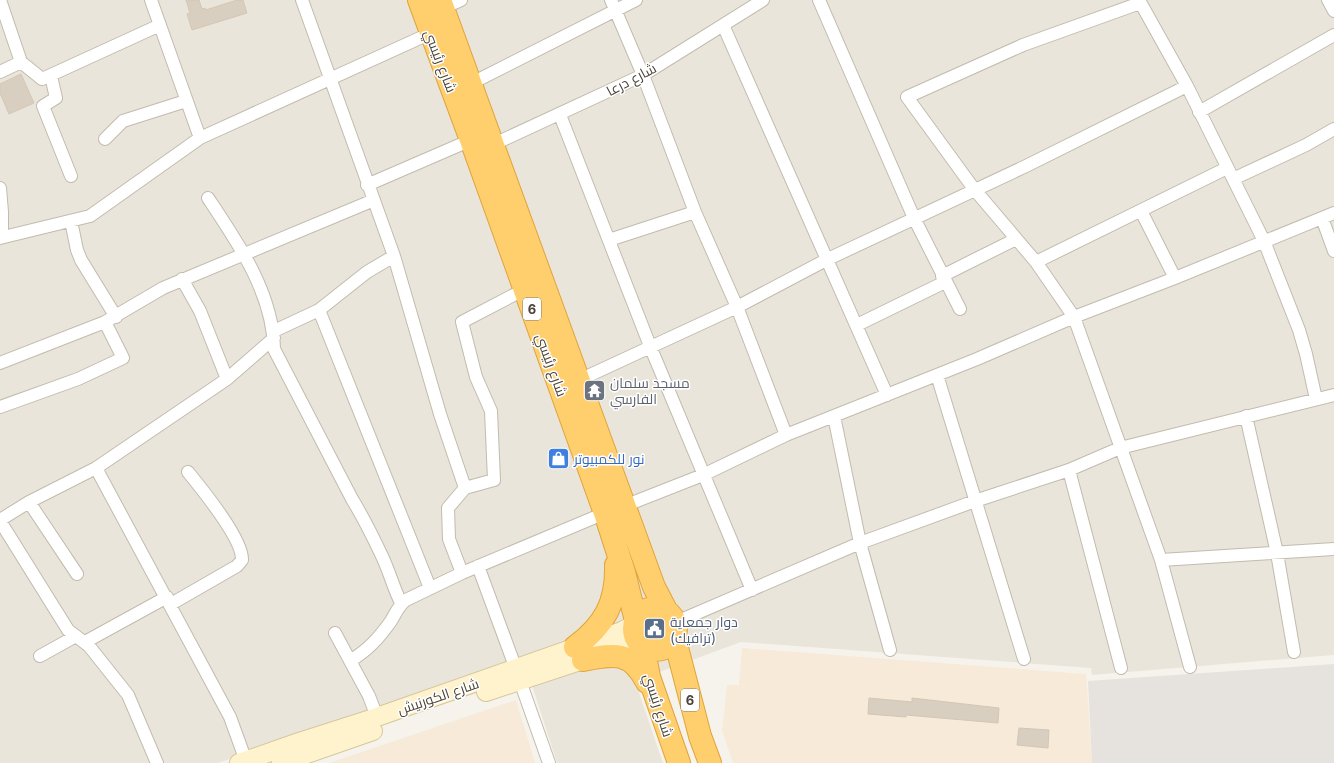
<svg xmlns="http://www.w3.org/2000/svg" width="1334" height="763" font-family="Inter,Cairo,sans-serif">
<rect width="100%" height="100%" fill="#f6f3ec"/>
<!-- residential -->
<path fill="#eae5da" d="M0,0H1334V655L1092,675L1091,668L741,642L635,681L663,763H557L523,657L218,763H0Z"/>
<!-- commercial -->
<path fill="#f7ead8" d="M742,648L1086,674L1092,763H733L722,731L727,685H739Z
M516,700L535,763H329Z"/>
<!-- industrial -->
<path fill="#e6e2dd" d="M1334,664V763H1092L1088,681Z"/>
<!-- building -->
<path fill="#d8cfc1" stroke="#d3c7b4" d="M186,0H199L202,9L205,8L206,10L237,0H243L247,13L192,30L187,14L190,13Z
M21,74L34,103L9,114L0,93V84Z
M869,698L912,702V698L999,708L998,723L906,715V717L868,714Z
M1019,728L1049,730L1048,748L1017,745Z"/>
<g fill="none" stroke-linecap="round" stroke-linejoin="round">
<defs>
<path id="street" d="M0,0L21,62L42,79L160,25
M151,0L200,138
M302,0L394,256L440,414L465,488L448,508L449,539L462,573
M611,0L643,75L695,212L737,307L786,435
M819,0L914,218L960,309
M1139,0L1187,86L1264,241L1299,330L1306,354L1316,399
M1328,0L1334,11
M1140,3L1023,45L907,97L974,189L1036,262L1074,317L1161,560L1190,667
M443,8L461,0
M723,25L887,395
M0,72L21,62
M51,76L56,98L43,106L71,176
M470,84L636,0
M1199,112L1334,35
M560,115L650,346L752,590
M105,139L123,121L186,101
M492,145L643,75L763,0
M1233,179L1306,145L1334,129
M367,185L471,140
M0,188L2,212V237
M208,198C238,243 273,293 274,349L352,499C363,517 372,535 381,554C389,570 393,587 401,603
M1141,211L1175,278
M1322,218L1334,251
M71,221L77,250L81,260L116,317
M0,238L90,216L200,138L431,33
M609,240L695,212
M1036,262L1227,168
M942,276L1016,239
M182,279L200,311L227,379
M319,310L430,588
M857,325L945,282
M274,331L319,310L367,272L394,256
M0,363L105,322L163,288L374,200
M937,375L1024,659
M577,381L737,307L828,259L1026,166L1187,86
M0,407L78,379L123,358L105,322
M834,416L860,543L890,650
M1246,416L1277,553L1294,652
M96,468L230,717L246,761
M1069,470L1121,668
M465,488L494,480L491,411L476,377L462,322L525,289
M29,502L77,574
M624,506L703,475L786,435L977,359L1074,317L1175,278L1334,213
M0,520L29,502L96,468L227,379L274,338
M0,521L68,630L89,646L128,695L157,763
M1161,560L1334,549
M478,566L516,669
M171,604L237,566L242,560C243,539 201,488 188,472
M674,623L860,543L975,501L1069,470L1120,448L1334,395
M335,633L369,696L377,717
M85,642L167,597
M40,656L76,636
M350,661C368,650 379,638 391,621C396,613 398,606 406,600L462,573L605,513
M520,681L549,763"/>
<path id="secondary" d="M486,692L583,660L640,643
M239,763L299,742L377,717L622,631L635,624
M281,763L373,731"/>
<path id="highway" d="M419,0L471,140L605,513L624,572L636,621
M440,0L654,587L667,612
M634 629a21 21 0 1 1 42 0a21 21 0 1 1-42 0Z
M674,636L700,736L710,763
M643,645L649,677L679,763
M575,647C605,625 617,602 616,565
M583,660C614,654 630,650 647,682"/>
</defs>
<!-- street casing -->
<use href="#street" stroke="#c2bbae" stroke-width="14"/>
<!-- secondary casing -->
<use href="#secondary" stroke="#d6c79b" stroke-width="20"/>
<!-- highway casing -->
<use href="#highway" stroke="#e0a43c" stroke-width="24"/>
<!-- street -->
<use href="#street" stroke="#fff" stroke-width="12"/>
<!-- secondary -->
<use href="#secondary" stroke="#fff3cd" stroke-width="18"/>
<!-- highway -->
<use href="#highway" stroke="#ffcf6e" stroke-width="22"/>
</g>
<!-- icons -->
<defs>
<symbol id="temple-square" viewBox="-11 -11 22 22"><rect x="-9" y="-9" width="18" height="18" rx="4" fill="#6b7280" stroke="#fff"/><path d="M0-6L5-2H3V0L6.5 2.5H4V6H1.5V3h-3V6H-4V2.5H-6.5L-3 0V-2H-5Z" fill="#fff"/></symbol>
<symbol id="shop-square" viewBox="-11 -11 22 22"><rect x="-9" y="-9" width="18" height="18" rx="4" fill="#3f7fe0" stroke="#fff"/><path d="M-5-2.5h2.3a2.7 3.5 0 0 1 5.4 0H5L5.5 6h-11ZM-1.5-2.5h3a1.5 2.3 0 0 0-3 0Z" fill="#fff"/></symbol>
<symbol id="civic-square" viewBox="-11 -11 22 22"><rect x="-9" y="-9" width="18" height="18" rx="4" fill="#5c6f8a" stroke="#fff"/><path d="M-.6-6.5H3V-4.5H.6V-3L4-1V1h2V6H-6V1h2V-1L-.6-3ZM-1.2 2.5V6h2.4V2.5Z" fill="#fff"/></symbol>
</defs>
<g fill-rule="evenodd">
<use href="#temple-square" x="582" y="378" width="25" height="25"/>
<use href="#shop-square" x="546" y="446" width="25" height="25"/>
<use href="#civic-square" x="642" y="616" width="25" height="25"/>
</g>
<g text-anchor="middle" dominant-baseline="central" stroke-width="3" stroke-linejoin="round" paint-order="stroke">
<!-- shield labels -->
<g fill="#fff" stroke="#817c74" stroke-width="1">
<rect x="523" y="298" width="18" height="22" rx="3"/>
<rect x="681" y="689" width="18" height="22" rx="3"/>
</g>
<g font-size="13" font-weight="bold" fill="#4b4439">
<text x="532" y="309">6</text>
<text x="690" y="700">6</text>
</g>
<!-- street labels -->
<g font-size="14" fill="#4b4439" stroke="#fff">
<text transform="translate(441 61) rotate(69)">شارع رئيسي</text>
<text transform="translate(631 79) rotate(-28)">شارع درعا</text>
<text transform="translate(552 365) rotate(70)">شارع رئيسي</text>
<text transform="translate(438 696) rotate(-19)">شارع الكورنيش</text>
<text transform="translate(659 705) rotate(72)">شارع رئيسي</text>
</g>
<!-- worship labels -->
<g font-size="14" fill="#5b616d" stroke="#fff" text-anchor="start">
<text x="610" y="382">مسجد سلمان<tspan x="610" dy="16">الفارسي</tspan></text>
</g>
<!-- shop labels -->
<g font-size="14" fill="#366cbe" stroke="#fff" text-anchor="start">
<text x="574" y="458">نور للكمبيوتر</text>
</g>
<!-- service labels -->
<g font-size="14" fill="#4e5e75" stroke="#fff" text-anchor="start">
<text x="670" y="621">دوار جمعاية<tspan x="670" dy="16">(ترافيك)</tspan></text>
</g>
</g>
</svg>
